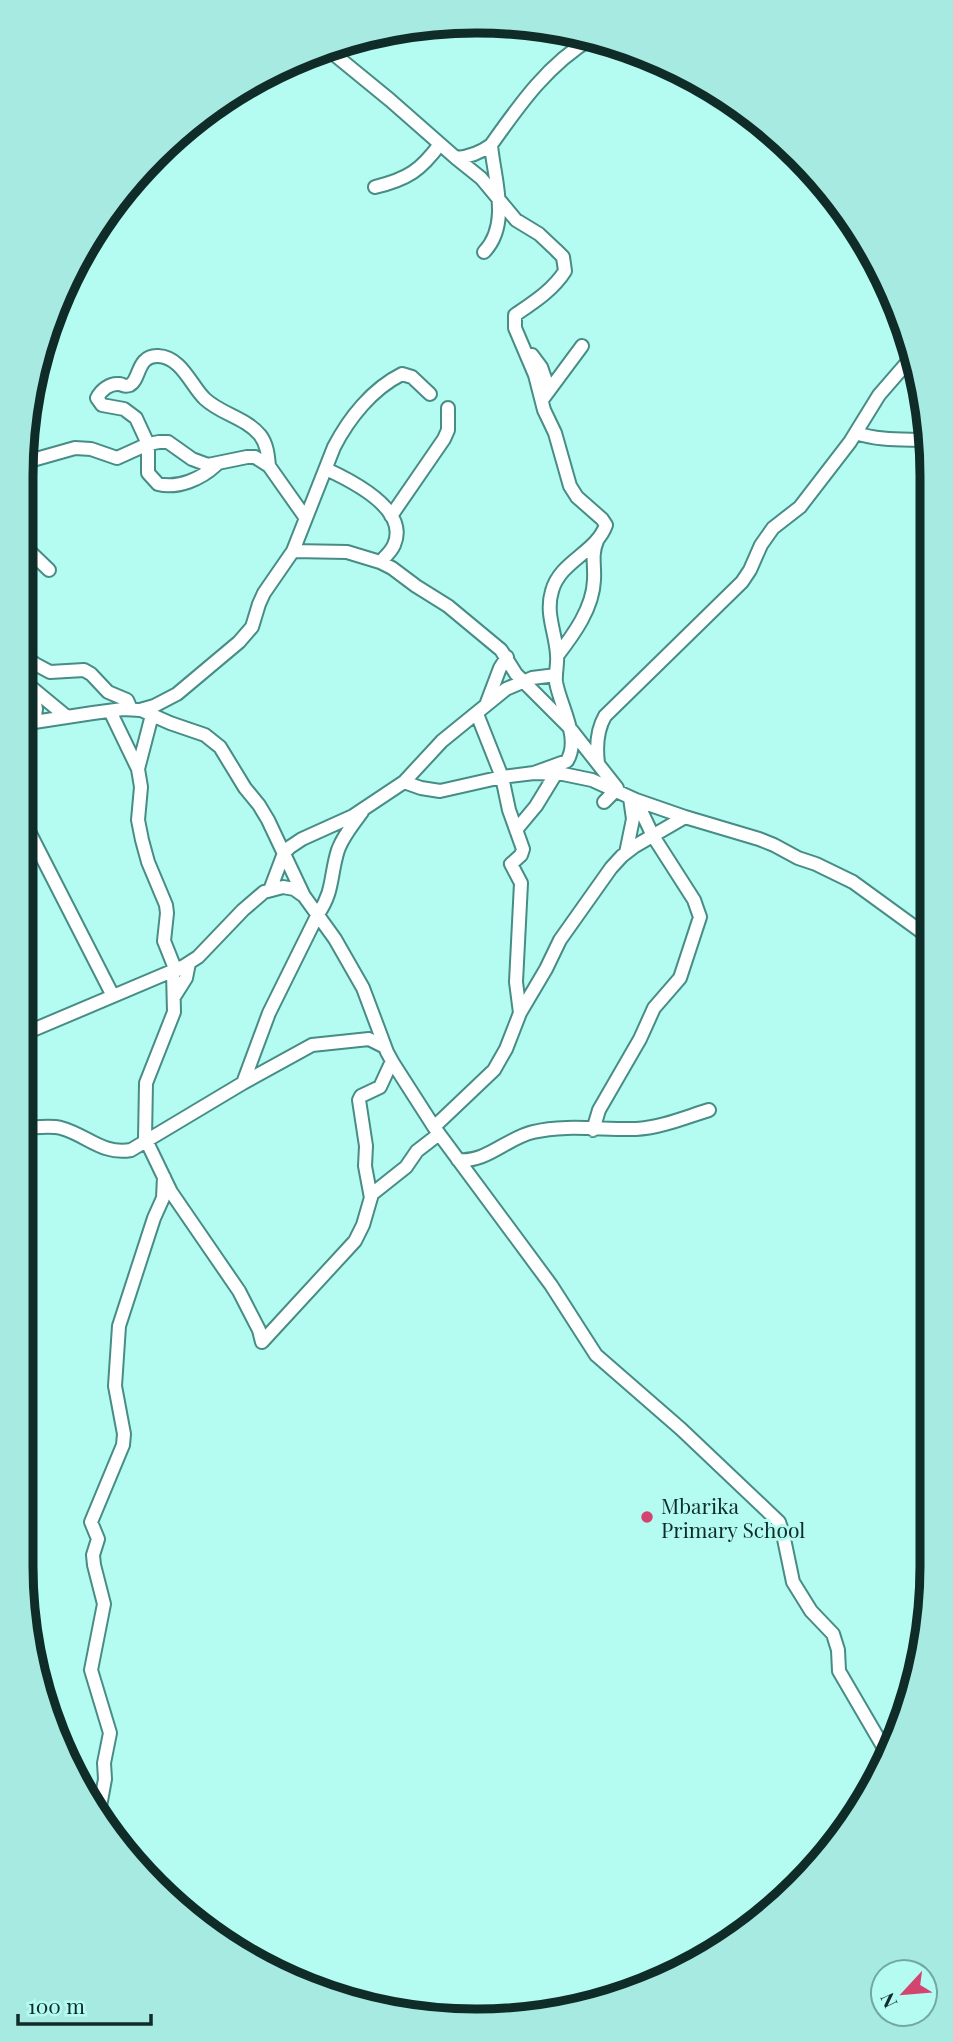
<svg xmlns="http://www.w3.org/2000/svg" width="953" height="2042" font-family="'Playfair Display',serif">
<rect width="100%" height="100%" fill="#b4fbf2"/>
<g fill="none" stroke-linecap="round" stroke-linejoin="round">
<defs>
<path id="minor" d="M329,48L335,55L390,100L456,158C469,157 480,153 491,145C520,104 548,64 592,38
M456,158L481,178L516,220L539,234L556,250L563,257L565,271C553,290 534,302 515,315V328L535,375L544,410L555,433L570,486L577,497L602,519L606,525C596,553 560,561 552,591C545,614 556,633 557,655C558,664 555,673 556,682C560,706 581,738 567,761L534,773
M375,187C408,179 421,170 440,144
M484,252C511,224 494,179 491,145
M532,355L541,367L549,390
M542,400L582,346
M856,433C880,441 903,439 928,440
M22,463L75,448L91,449L117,458L148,444L159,442H168L192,459L208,465L247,457H255L269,466L305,517
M216,465C201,479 178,489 158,484L148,473V444L136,418L124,409L102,405L97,398C101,390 110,383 119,384C125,385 124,387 130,385C140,380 137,355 158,356C182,357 191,386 205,399C221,414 246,418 260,435C267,444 268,455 269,466
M326,469C350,480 410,509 394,545C391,552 385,557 380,562
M391,516L444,439L448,430V408
M21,543L49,570
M293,551L347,552L380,562L392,568L416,586L448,606L501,650L516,674L569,727L617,788
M21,653L35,664L50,672L84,670L91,674L108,692L127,700L131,709
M557,656C574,634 593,608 594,580C595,565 591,555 597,541
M21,679L67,717
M32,689L36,709L34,722
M486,705L500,668L507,657
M141,710L170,723L205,735L220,747L245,788L259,805L268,820L303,894
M110,711L138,769L141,787L138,820L142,840L148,862L166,905L167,913L164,941L176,971
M477,714L502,777L509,810L523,849L521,855L511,864L521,883L516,982L520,1013
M21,724L93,713L123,709L140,710L154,706L177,694L239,642L252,627L259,604L264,593L293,551L334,447C349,418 372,389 402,374L412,377L430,394
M598,763C596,747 597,730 605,716L742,582L750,570L761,545L773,528L800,507L850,442L879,395L912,357
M138,769L152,715
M404,782L442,741L506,689L532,678L556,675
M604,802L616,790
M21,816L113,996
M516,830L536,806L558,770
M626,853L633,819L630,798
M270,890L284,853L290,847L302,839L353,816L404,782L421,788L440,791L502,777L534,773L563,774L592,780L636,800L685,817L759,839L774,845L798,858L816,864L853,882L930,938
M173,972L174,1012L146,1083L145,1138L171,1192L239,1291L259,1330L262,1342
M174,997L186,978L189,963
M21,1035L184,966L198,957L243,910L264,892L283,887L294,889L304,896L335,939L363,988L387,1052L393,1063L434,1127L551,1285L596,1355L681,1429L779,1522L783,1534L793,1582L811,1611L833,1634L838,1650L839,1671L888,1755
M243,1083L269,1013L318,914C334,891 330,875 338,850C343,836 353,824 362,812
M434,1127L494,1070L506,1049L520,1013L546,969L560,940L611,868L622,856L635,846L685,817
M21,1128C34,1128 49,1125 61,1128C87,1135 102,1155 131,1150L243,1083L312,1045L369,1039L385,1047
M593,1130L599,1110L640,1039L654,1008L680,978L700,917L694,900L653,836L636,800
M458,1160C486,1163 507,1138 533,1132C566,1124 602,1130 636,1129C660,1128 686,1117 709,1110
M371,1198L365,1166L366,1146L359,1100L361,1096L380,1087L392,1061
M262,1342L355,1241L363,1225L372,1194L406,1167L417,1151L439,1134
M99,1812L105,1779L104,1763L110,1733L91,1670L104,1604L94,1565L93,1555L98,1539L91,1522L123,1445L124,1434L115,1386L119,1326L154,1218L163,1198L164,1177"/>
</defs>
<!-- minor casing -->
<use href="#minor" stroke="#478c85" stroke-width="16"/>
<!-- minor -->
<use href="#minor" stroke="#fff" stroke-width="12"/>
</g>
<!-- markers -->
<circle fill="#d3446e" stroke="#b4fbf2" stroke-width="2.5" cx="647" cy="1517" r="7"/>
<g text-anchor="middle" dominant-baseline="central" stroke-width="6" stroke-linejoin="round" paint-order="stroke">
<!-- poi labels -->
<g font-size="21" fill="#0f2c29" stroke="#b4fbf2" text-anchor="start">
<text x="661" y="1505">Mbarika<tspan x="661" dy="24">Primary School</tspan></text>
</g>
</g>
<!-- crop -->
<path d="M0 0H953V2042H0ZM476 33H477A443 443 0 0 1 920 476V1566A443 443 0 0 1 477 2009H476A443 443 0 0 1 33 1566V476A443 443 0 0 1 476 33Z" fill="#a7eae2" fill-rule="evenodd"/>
<path fill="none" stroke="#0f2c29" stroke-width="9" d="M476 33H477A443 443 0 0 1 920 476V1566A443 443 0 0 1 477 2009H476A443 443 0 0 1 33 1566V476A443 443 0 0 1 476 33Z"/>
<!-- north arrow -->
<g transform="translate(904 1993) rotate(244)"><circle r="33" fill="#b4fbf2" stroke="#72a8a2" stroke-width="2"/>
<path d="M0-5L12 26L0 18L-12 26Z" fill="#d3446e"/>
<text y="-10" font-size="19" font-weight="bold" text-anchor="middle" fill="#0f2c29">N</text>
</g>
<!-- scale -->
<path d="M18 2014v10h133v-10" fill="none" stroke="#0f2c29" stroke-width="3.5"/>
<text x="28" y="2014" font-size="21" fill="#0f2c29" stroke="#b4fbf2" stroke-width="5" paint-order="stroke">100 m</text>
</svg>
